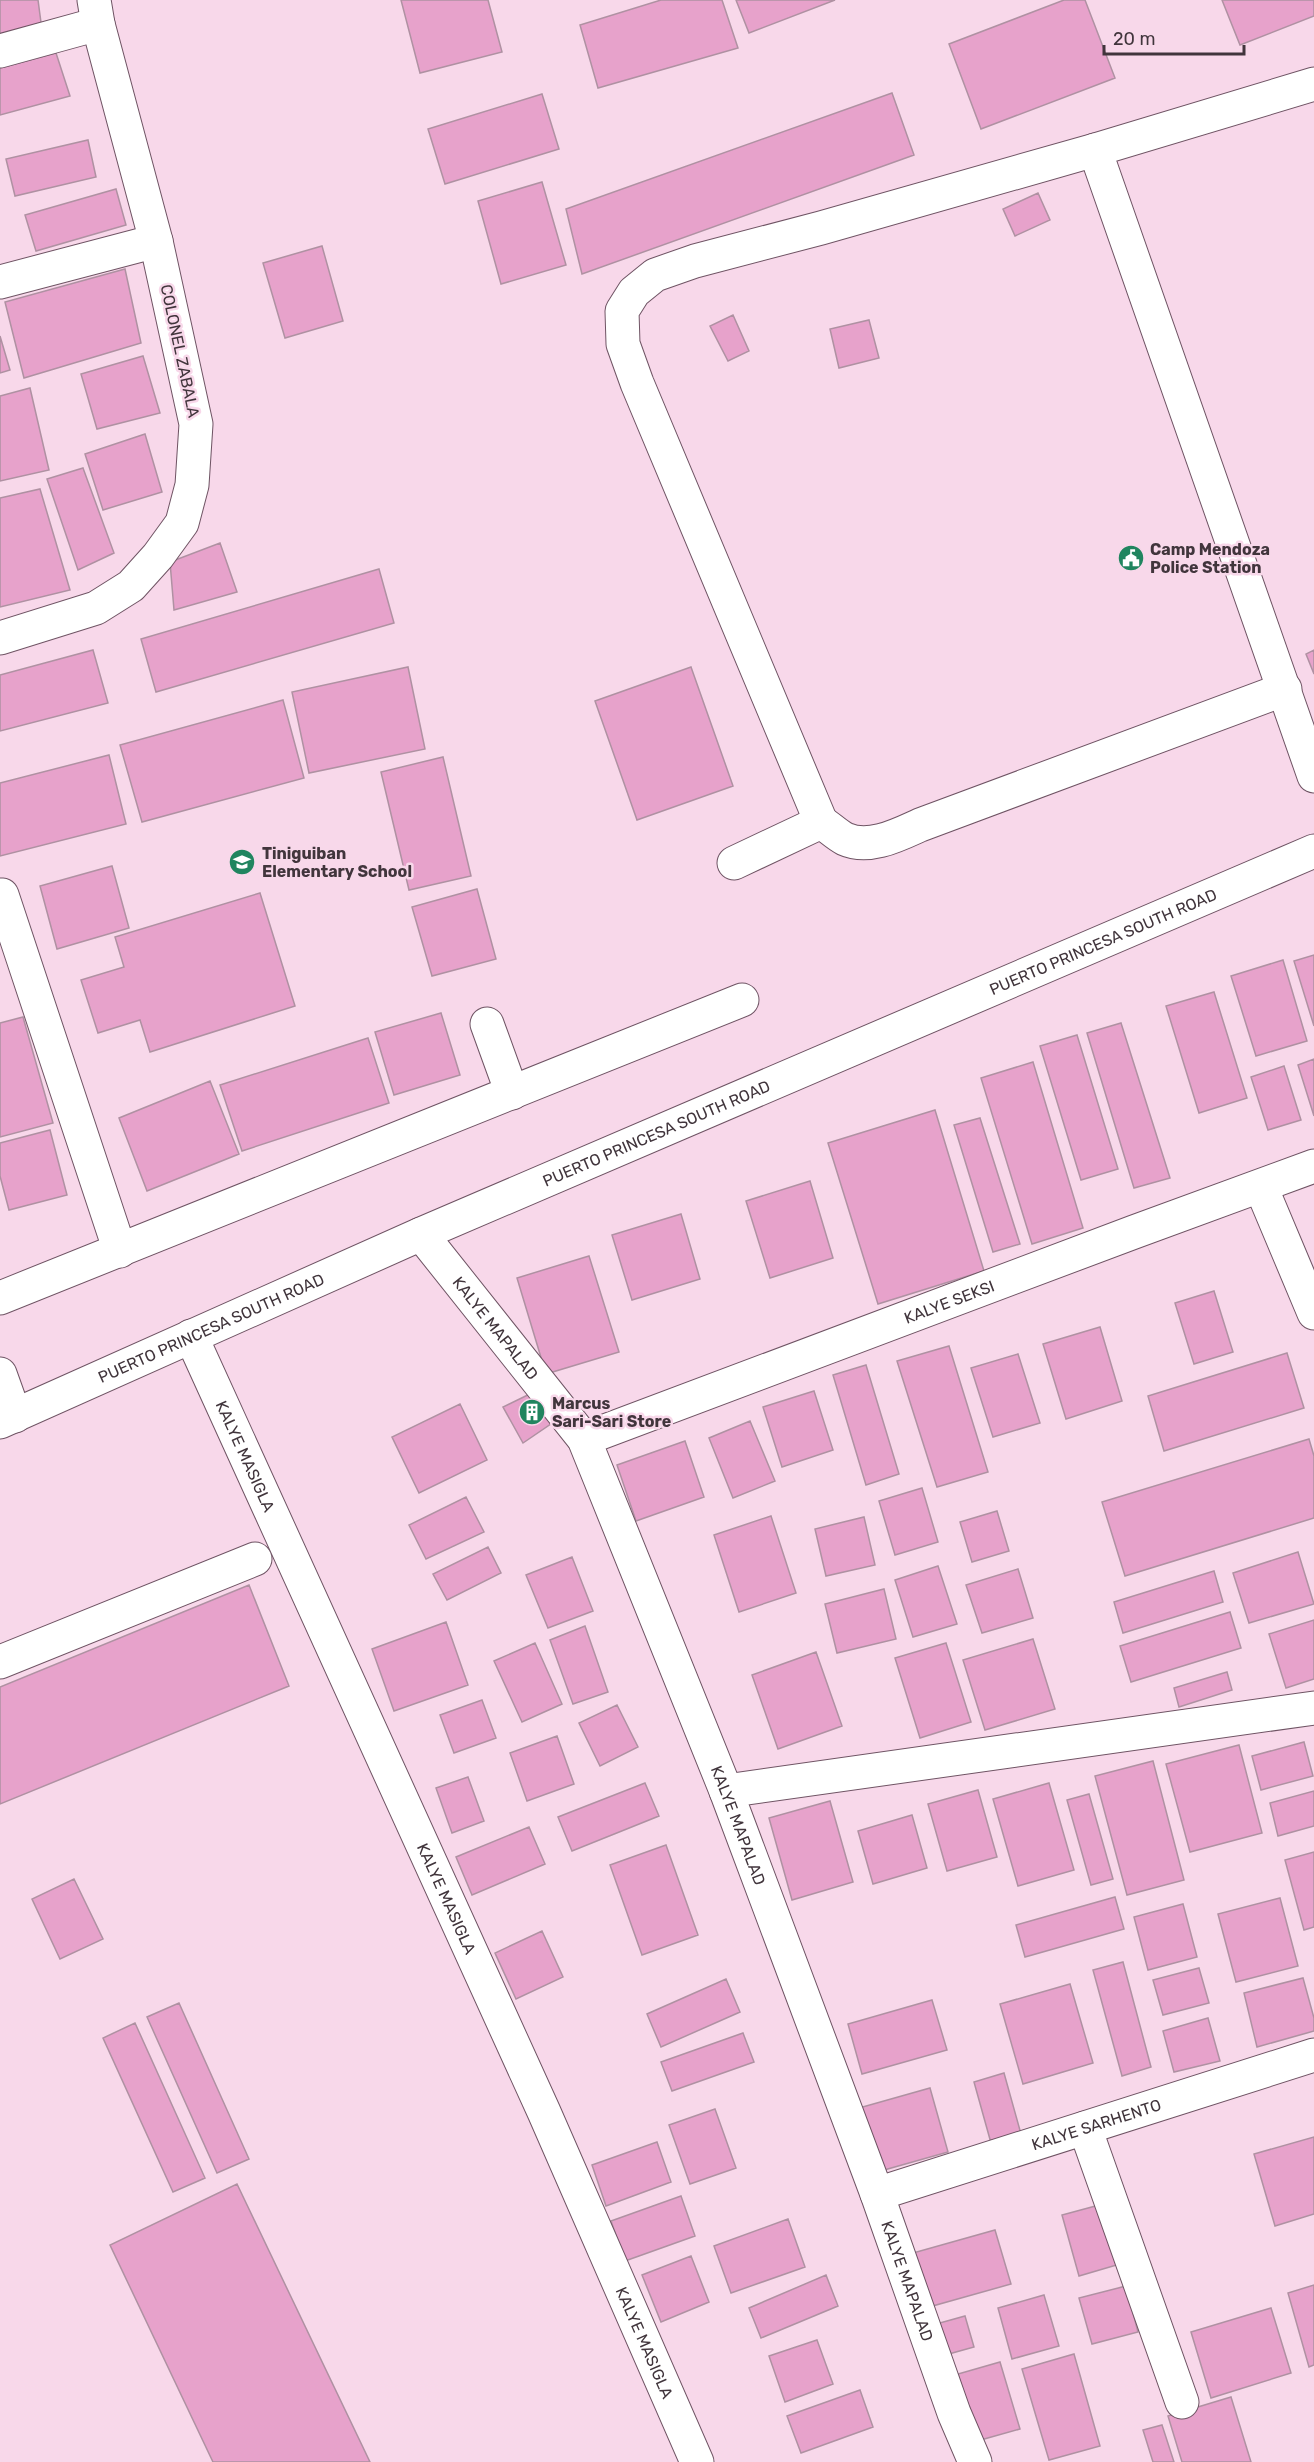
<svg xmlns="http://www.w3.org/2000/svg" width="1314" height="2462" font-family="Rubik,sans-serif">
<rect width="100%" height="100%" fill="#f8d8ea"/>
<!-- building -->
<path fill="#e7a2cb" stroke="#af91a2" stroke-width="1.5" d="M0,0H38L42,30L0,36Z
M401,0H488L502,52L420,73Z
M661,0H722L738,48L598,88L580,25Z
M736,0H835L749,33Z
M1064,0H1085L1115,78L981,129L949,44Z
M1222,0H1314V16L1240,45Z
M56,53L70,96L0,115V68Z
M892,93L914,155L582,274L566,209Z
M542,94L559,149L445,184L428,129Z
M88,140L96,177L15,196L6,159Z
M542,182L566,265L501,284L478,201Z
M116,189L126,225L36,251L25,215Z
M1038,193L1050,220L1015,236L1003,209Z
M322,246L343,321L285,338L263,263Z
M125,269L141,343L24,378L5,302Z
M733,315L749,351L728,361L710,326Z
M869,320L879,358L839,368L830,329Z
M0,336L10,370L0,373Z
M143,356L160,413L97,429L81,374Z
M30,388L49,470L0,481V396Z
M145,434L162,492L103,510L85,454Z
M83,468L114,553L78,570L47,479Z
M40,489L70,590L0,607V498Z
M220,543L237,592L174,610L170,562Z
M379,569L394,623L156,692L141,639Z
M93,650L108,703L0,731V675Z
M1314,650V674L1306,654Z
M408,667L425,749L309,773L292,692Z
M691,667L733,786L637,820L595,701Z
M283,700L304,778L142,822L120,745Z
M109,755L126,824L0,856V783Z
M443,757L471,876L409,890L381,772Z
M112,866L129,928L57,949L40,886Z
M477,889L496,959L432,976L412,907Z
M260,893L295,1006L150,1052L140,1020L98,1033L81,980L124,967L115,937Z
M1314,955V1026L1294,961Z
M1283,960L1307,1041L1256,1056L1231,976Z
M1214,992L1247,1098L1199,1113L1166,1006Z
M441,1013L460,1075L394,1095L375,1032Z
M23,1017L53,1123L0,1137V1023Z
M1121,1023L1170,1178L1134,1188L1087,1033Z
M1077,1035L1118,1169L1081,1180L1040,1046Z
M368,1038L389,1103L242,1151L220,1085Z
M1314,1059V1116L1298,1065Z
M1033,1062L1083,1228L1032,1244L981,1078Z
M1284,1066L1301,1120L1268,1130L1251,1077Z
M210,1081L239,1154L147,1191L119,1118Z
M935,1110L984,1271L878,1304L828,1143Z
M980,1118L1020,1244L993,1252L954,1125Z
M50,1130L67,1195L9,1210L0,1176V1143Z
M810,1181L833,1258L770,1278L746,1201Z
M681,1214L700,1279L632,1300L612,1235Z
M589,1256L619,1352L546,1374L517,1278Z
M1214,1291L1233,1352L1194,1364L1175,1303Z
M1100,1327L1122,1401L1066,1419L1043,1344Z
M949,1346L988,1472L937,1487L897,1361Z
M1287,1353L1304,1408L1164,1451L1148,1396Z
M1018,1354L1040,1423L993,1437L971,1368Z
M866,1365L899,1474L866,1485L833,1375Z
M540,1389L561,1417L523,1443L503,1407Z
M814,1391L833,1450L782,1467L763,1407Z
M460,1404L487,1460L419,1493L392,1437Z
M750,1421L775,1481L733,1498L709,1438Z
M1309,1439L1314,1456V1518L1125,1576L1102,1502Z
M685,1441L704,1497L636,1521L617,1465Z
M922,1488L938,1542L895,1555L879,1501Z
M466,1497L484,1532L426,1559L409,1525Z
M997,1511L1009,1551L972,1562L960,1522Z
M771,1516L796,1593L739,1612L714,1535Z
M864,1517L875,1565L826,1576L815,1529Z
M488,1547L501,1573L447,1600L433,1574Z
M1298,1552L1314,1604L1249,1623L1233,1573Z
M572,1557L593,1611L548,1628L526,1575Z
M938,1566L957,1624L913,1637L895,1580Z
M1018,1569L1033,1618L982,1633L966,1585Z
M1214,1571L1223,1602L1123,1633L1114,1602Z
M249,1585L289,1686L0,1804V1687Z
M884,1589L896,1639L837,1653L825,1604Z
M1230,1612L1241,1648L1131,1682L1120,1646Z
M1314,1620V1679L1286,1688L1269,1634Z
M446,1622L468,1685L394,1711L372,1649Z
M585,1626L608,1692L573,1704L550,1640Z
M1033,1639L1055,1709L985,1730L963,1660Z
M535,1643L562,1704L522,1722L494,1661Z
M946,1643L971,1722L920,1738L895,1658Z
M816,1652L842,1726L778,1749L752,1675Z
M1227,1672L1232,1690L1179,1707L1174,1688Z
M482,1700L496,1738L454,1753L440,1715Z
M617,1705L638,1747L600,1766L579,1723Z
M557,1736L574,1784L527,1801L510,1753Z
M1304,1742L1313,1776L1261,1790L1252,1756Z
M1239,1745L1262,1833L1190,1852L1166,1764Z
M1153,1761L1184,1880L1127,1895L1095,1776Z
M468,1777L484,1821L452,1833L436,1788Z
M645,1783L659,1816L572,1851L558,1817Z
M1049,1783L1074,1870L1018,1886L993,1799Z
M978,1790L997,1857L947,1871L928,1804Z
M1314,1791V1826L1278,1836L1270,1803Z
M1089,1794L1113,1879L1091,1885L1067,1800Z
M830,1801L853,1882L792,1900L769,1818Z
M912,1815L927,1868L873,1884L858,1831Z
M529,1827L545,1864L472,1895L456,1857Z
M666,1845L698,1935L642,1955L610,1865Z
M1314,1852V1927L1304,1930L1285,1860Z
M74,1879L103,1939L60,1959L32,1899Z
M1115,1897L1124,1929L1025,1957L1016,1925Z
M1280,1898L1298,1966L1236,1982L1218,1914Z
M1183,1904L1197,1957L1148,1970L1134,1917Z
M542,1931L563,1977L516,1999L495,1953Z
M1123,1962L1151,2067L1122,2076L1093,1970Z
M1199,1968L1209,2003L1163,2015L1153,1980Z
M1303,1978L1314,2018V2031L1257,2047L1244,1993Z
M726,1979L740,2012L661,2047L647,2014Z
M1070,1984L1093,2063L1023,2084L1000,2004Z
M932,2000L947,2050L862,2074L848,2024Z
M179,2003L249,2159L217,2173L147,2017Z
M1208,2018L1220,2061L1174,2072L1163,2031Z
M135,2023L205,2178L173,2192L103,2038Z
M743,2033L754,2062L672,2091L661,2062Z
M1004,2073L1021,2134L991,2143L974,2082Z
M930,2088L948,2152L877,2172L859,2108Z
M715,2109L736,2168L690,2184L669,2125Z
M1314,2137V2214L1275,2226L1254,2154Z
M657,2142L671,2182L606,2206L592,2165Z
M237,2184L370,2462H213L110,2245Z
M681,2196L695,2236L625,2261L611,2221Z
M1103,2204L1120,2264L1079,2276L1062,2215Z
M788,2219L805,2267L731,2293L714,2246Z
M995,2230L1011,2284L929,2307L913,2253Z
M691,2256L709,2302L661,2322L642,2275Z
M826,2275L838,2306L761,2338L749,2308Z
M1314,2285V2365L1309,2367L1288,2293Z
M1126,2286L1138,2332L1092,2344L1079,2298Z
M1044,2295L1059,2346L1012,2359L998,2308Z
M1271,2308L1291,2373L1211,2398L1191,2332Z
M965,2316L974,2347L938,2357L929,2326Z
M817,2340L833,2384L785,2402L769,2356Z
M1074,2354L1100,2446L1049,2460L1022,2369Z
M1000,2362L1020,2429L977,2441L958,2374Z
M860,2390L873,2427L801,2453L787,2416Z
M1231,2397L1251,2462H1182L1168,2416Z
M1162,2425L1174,2462H1153L1143,2430Z"/>
<g fill="none" stroke-linecap="round" stroke-linejoin="round">
<defs>
<g id="minor">
<path d="M0,51L98,24"/>
<path d="M1095,150L1314,776"/>
<path d="M0,282L156,241"/>
<path d="M0,638L96,608L131,586L158,556L182,523L192,485L196,424L156,241L98,24L94,0"/>
<path d="M821,822L637,383L623,344L622,311L634,292L655,275L695,261L821,228L1095,150L1314,84"/>
<path d="M734,863L821,822C829,827 837,835 845,839C869,850 898,835 920,825L1285,689"/>
<path d="M2,895L120,1251"/>
<path d="M487,1024L512,1093"/>
<path d="M1261,1187L1314,1313"/>
<path id="s1" d="M421,1234L584,1439L726,1791L877,2194L954,2413L975,2462"/>
<path d="M0,1298L742,1000"/>
<path id="s2" d="M191,1336L544,2112L697,2462"/>
<path d="M0,1374L15,1416"/>
<path id="s3" d="M584,1439L1134,1232L1314,1166"/>
<path d="M0,1662L255,1559"/>
<path d="M726,1791L1314,1708"/>
<path d="M1085,2128L1182,2402"/>
<path id="s4" d="M877,2194L1314,2055"/>
</g>
<g id="major">
<path id="s5" d="M0,1422L421,1234L1314,851"/>
</g>
</defs>
<!-- minor casing -->
<use href="#minor" stroke="#6f5464" stroke-width="35"/>
<!-- major casing -->
<use href="#major" stroke="#6f5464" stroke-width="35"/>
<!-- minor -->
<use href="#minor" stroke="#fff" stroke-width="33"/>
<!-- major -->
<use href="#major" stroke="#fff" stroke-width="33"/>
</g>
<!-- icons -->
<defs>
<symbol id="civic-disc" viewBox="-11 -11 22 22"><circle r="9.5" fill="#20855f" stroke="#f8d8ea"/><path d="M-.6-6.5H3V-4.5H.6V-3L4-1V1h2V6H-6V1h2V-1L-.6-3ZM-1.2 2.5V6h2.4V2.5Z" fill="#fff"/></symbol>
<symbol id="school-disc" viewBox="-11 -11 22 22"><circle r="9.5" fill="#20855f" stroke="#f8d8ea"/><path d="M0-5L7-2L0 1L-7-2ZM-4 1L0 2.5L4 1V4Q0 6-4 4Z" fill="#fff"/></symbol>
<symbol id="building-disc" viewBox="-11 -11 22 22"><circle r="9.5" fill="#20855f" stroke="#f8d8ea"/><path d="M-4-6H4V6H1V3H-1V6H-4ZM-2.5-4.3h1.7v1.8h-1.7ZM.8-4.3h1.7v1.8H.8ZM-2.5-1h1.7V.8h-1.7ZM.8-1h1.7V.8H.8Z" fill="#fff"/></symbol>
</defs>
<g fill-rule="evenodd">
<use href="#civic-disc" x="1116" y="543" width="30" height="30"/>
<use href="#school-disc" x="227" y="847" width="30" height="30"/>
<use href="#building-disc" x="517" y="1397" width="30" height="30"/>
</g>
<g text-anchor="middle" dominant-baseline="central" stroke-width="5" stroke-linejoin="round" paint-order="stroke">
<!-- street labels -->
<g font-size="16" fill="#41353c" stroke="#f8d8ea">
<text transform="translate(180 351) rotate(78)">COLONEL ZABALA</text>
<text stroke="none"><textPath href="#s5" startOffset="1203">PUERTO PRINCESA SOUTH ROAD</textPath></text>
<text stroke="none"><textPath href="#s5" startOffset="717">PUERTO PRINCESA SOUTH ROAD</textPath></text>
<text stroke="none"><textPath href="#s3" startOffset="390">KALYE SEKSI</textPath></text>
<text stroke="none"><textPath href="#s5" startOffset="231">PUERTO PRINCESA SOUTH ROAD</textPath></text>
<text stroke="none"><textPath href="#s1" startOffset="120">KALYE MAPALAD</textPath></text>
<text stroke="none"><textPath href="#s2" startOffset="132">KALYE MASIGLA</textPath></text>
<text stroke="none"><textPath href="#s1" startOffset="678">KALYE MAPALAD</textPath></text>
<text stroke="none"><textPath href="#s2" startOffset="618">KALYE MASIGLA</textPath></text>
<text stroke="none"><textPath href="#s4" startOffset="230">KALYE SARHENTO</textPath></text>
<text stroke="none"><textPath href="#s1" startOffset="1164">KALYE MAPALAD</textPath></text>
<text stroke="none"><textPath href="#s2" startOffset="1104">KALYE MASIGLA</textPath></text>
</g>
<!-- poi labels -->
<g font-size="16" font-weight="bold" fill="#41353c" stroke="#f8d8ea" text-anchor="start">
<text x="1150" y="549">Camp Mendoza<tspan x="1150" dy="18">Police Station</tspan></text>
<text x="262" y="853">Tiniguiban<tspan x="262" dy="18">Elementary School</tspan></text>
<text x="552" y="1403">Marcus<tspan x="552" dy="18">Sari-Sari Store</tspan></text>
</g>
</g>
<!-- scale -->
<path d="M1104 45v9h140v-9" fill="none" stroke="#41353c" stroke-width="3"/>
<text x="1113" y="45" font-size="18" fill="#41353c" stroke="#f8d8ea" stroke-width="4.5" paint-order="stroke">20 m</text>
</svg>
